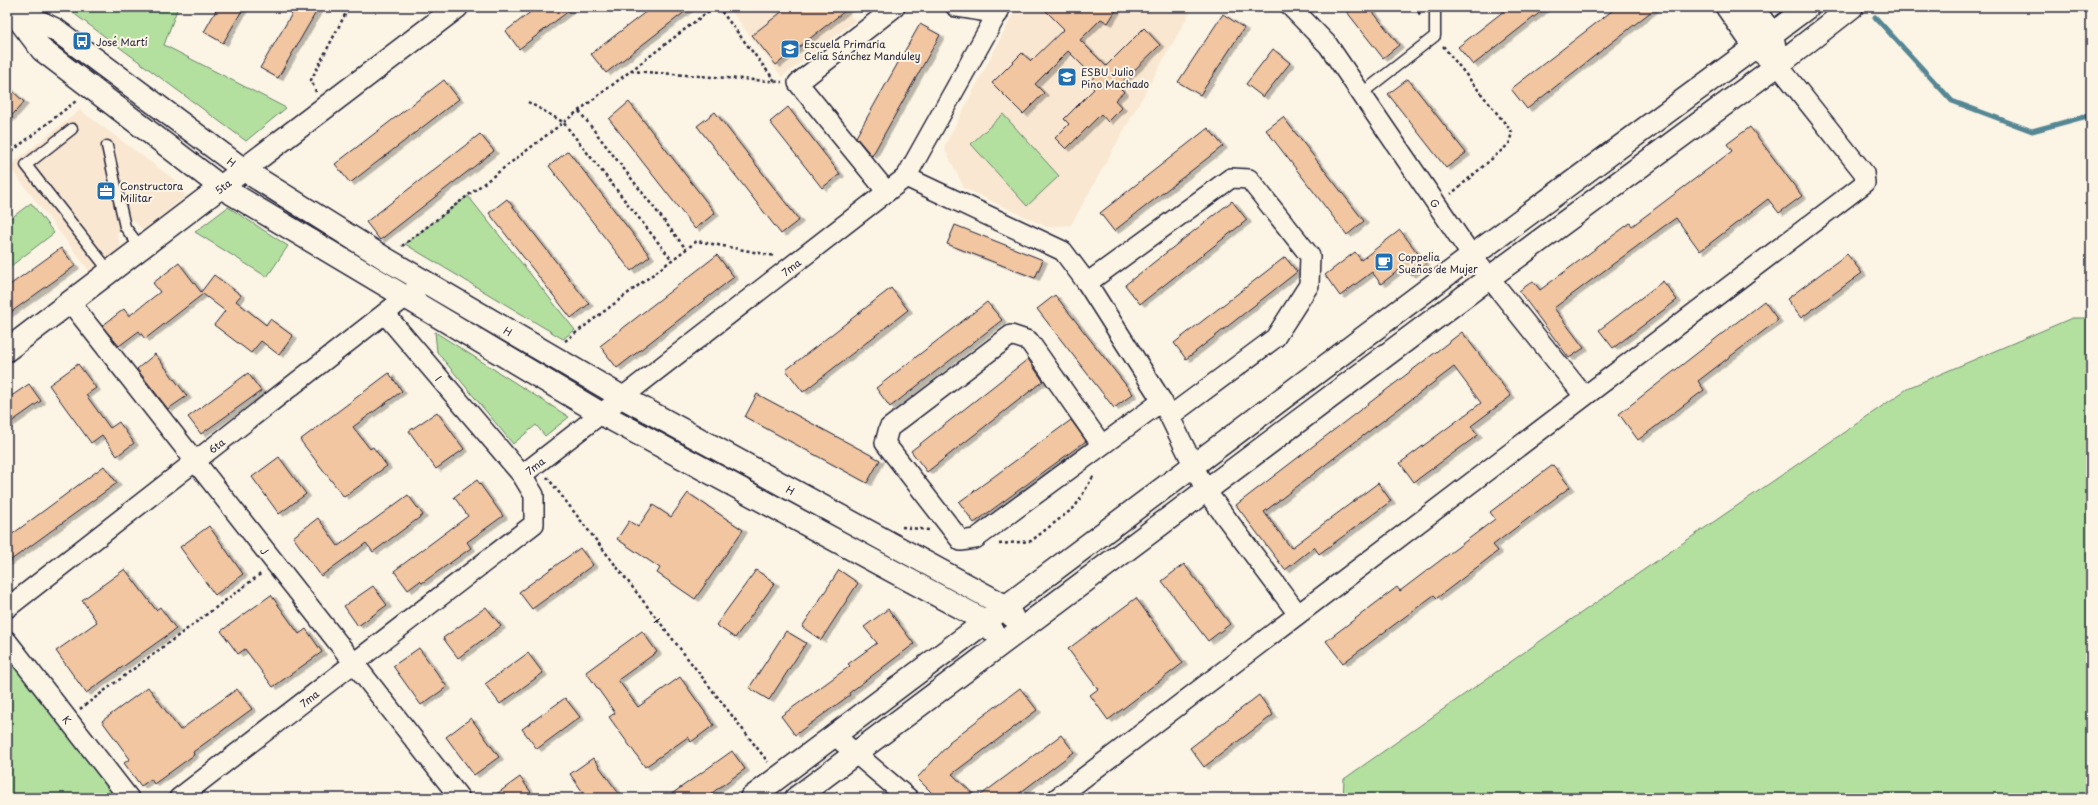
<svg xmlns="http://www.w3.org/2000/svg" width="2098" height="805" font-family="'Playpen Sans',sans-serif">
<defs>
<filter id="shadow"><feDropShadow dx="4.5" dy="2.5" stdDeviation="0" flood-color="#0004"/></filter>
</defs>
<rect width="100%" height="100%" fill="#fcf5e5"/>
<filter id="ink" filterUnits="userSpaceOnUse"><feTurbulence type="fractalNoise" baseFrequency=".025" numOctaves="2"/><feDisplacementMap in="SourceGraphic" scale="8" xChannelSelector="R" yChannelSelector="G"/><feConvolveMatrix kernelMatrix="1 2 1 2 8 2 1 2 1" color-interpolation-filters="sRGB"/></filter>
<g filter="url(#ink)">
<!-- built -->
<path fill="#f9e7d1" d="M728,7H855L849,12L855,21L782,77Z
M1017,7H1193L1071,225L1047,227L964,188L944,147Z
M80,110L183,186L185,197L143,230L133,220L117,234L121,247L90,272L9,166Z"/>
<!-- green -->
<path fill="#b3e09f" stroke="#6a816d" d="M65,7H178L164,45L286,108L246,141Z
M1003,114L1059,176L1027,206L971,144Z
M468,196L575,330L563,339L405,244Z
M31,203L54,233L7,269V221Z
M228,207L288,246L267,277L195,232Z
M2072,318H2091V798H1343L1344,779L1546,637L1910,387Z
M435,332L569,417L545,436L536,425L513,444L437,352Z
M7,655L120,798H7Z"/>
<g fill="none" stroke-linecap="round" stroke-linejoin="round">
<!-- stream -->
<path stroke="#558694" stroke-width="5" d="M1875,17L1952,101L2032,131L2091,115"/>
</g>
<!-- building -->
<path fill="#f1c6a1" stroke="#22223b" filter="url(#shadow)" d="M218,7H244L223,43L204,32Z
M296,7H319L278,78L260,68Z
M537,7H574L519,49L506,31Z
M652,7H691L606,73L591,54Z
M788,7H850L776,65L752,35Z
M1042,7H1118L1108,23L1101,19L1080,40L1106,66L1144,28L1160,45L1118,86L1124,92L1115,100L1122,108L1108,122L1101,114L1066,149L1055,138L1069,124L1064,119L1094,89L1088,83L1094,77L1068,51L1035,84L1044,93L1023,114L992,83L1022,53L1031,61L1064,29Z
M1343,7H1369L1399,45L1383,58Z
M1509,7H1547L1473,65L1458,47Z
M1617,7H1657L1527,109L1511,89Z
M1223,14L1244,28L1200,95L1178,82Z
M920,24L940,35L872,156L856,137Z
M1273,49L1290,63L1263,97L1246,84Z
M1408,79L1466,153L1446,168L1388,94Z
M444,80L459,99L350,183L335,164Z
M7,86L24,102L7,121Z
M629,102L715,213L695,229L609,119Z
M788,107L840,174L822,188L770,122Z
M715,112L799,220L781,234L697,126Z
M1283,117L1364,221L1347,235L1266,130Z
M1750,127L1802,196L1779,213L1768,199L1700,251L1676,218L1663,227L1554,308L1584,348L1569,358L1519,291L1533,281L1540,290L1630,223L1632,226L1732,151L1727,144Z
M1208,128L1223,146L1114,231L1100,213Z
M480,134L494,151L380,240L366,222Z
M568,151L650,256L631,271L549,166Z
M507,199L589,304L571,318L489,213Z
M1232,201L1247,220L1140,304L1125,285Z
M955,225L1043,260L1035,278L947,244Z
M1400,230L1426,264L1411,275L1404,266L1381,284L1372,272L1340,296L1325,275L1355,252L1361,260Z
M61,248L75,266L7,315V287Z
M1847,254L1862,273L1801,318L1787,299Z
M717,255L734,277L617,368L600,346Z
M1285,257L1297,272L1186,359L1174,343Z
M179,263L201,292L214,275L241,295L236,301L266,325L270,319L293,336L279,355L261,341L251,353L214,325L225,311L203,294L145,339L139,331L119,346L102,326L124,309L129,316L160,292L153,283Z
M1663,281L1677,300L1613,348L1599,330Z
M891,288L908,310L803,392L786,370Z
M1055,295L1133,394L1114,408L1037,309Z
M1764,301L1778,320L1698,381L1704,390L1638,440L1619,414Z
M987,302L1002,320L890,407L876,388Z
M1462,332L1511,396L1471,426L1478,435L1414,482L1400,463L1481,403L1454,367L1347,448L1264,512L1291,548L1378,483L1391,501L1319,554L1314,547L1285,570L1236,505Z
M155,354L187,396L168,409L137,369Z
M1028,359L1043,381L927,472L911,451Z
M78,364L96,388L86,395L110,428L119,422L134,443L117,456L102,435L91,443L49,385Z
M248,373L261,391L201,434L188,417Z
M389,373L402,391L353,427L370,449L373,447L387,466L344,497L300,440Z
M29,384L41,401L7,425V399Z
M757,394L880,460L867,483L745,417Z
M437,412L464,449L436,469L409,431Z
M1071,420L1086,441L974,523L959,502Z
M279,457L306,494L279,514L252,477Z
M1553,465L1570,487L1493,545L1498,551L1437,598L1434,595L1343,663L1326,641L1397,587L1400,591L1495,519L1490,512Z
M104,466L117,483L7,563V538Z
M477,480L503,516L467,542L471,548L422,583L420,581L408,590L394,571L468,516L454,497Z
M688,493L743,530L695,599L657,573L660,568L617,539L629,521L638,527L653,505L671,517Z
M408,495L423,515L373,552L366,543L321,576L293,537L318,518L338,546Z
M209,526L243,574L215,595L180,547Z
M580,548L593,565L532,609L519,592Z
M1184,564L1230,624L1208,641L1162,581Z
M125,569L156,610L160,607L176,629L86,693L56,651L97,622L82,600Z
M756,570L775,583L735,638L716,625Z
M839,570L858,583L821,640L802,627Z
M373,586L387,605L358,626L344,606Z
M271,595L299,634L306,629L322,652L273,687L245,649L238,654L221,631Z
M1136,598L1183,663L1108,720L1090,695L1098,689L1068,649Z
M486,607L501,626L458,658L443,638Z
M888,609L914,644L849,693L850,695L795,735L781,716L850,666L848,664L877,643L864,627Z
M642,631L657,652L618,680L638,707L680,677L714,725L691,742L688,737L645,767L609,717L615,713L586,672Z
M786,631L806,643L769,700L749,688Z
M419,648L447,687L421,705L393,666Z
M528,653L543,673L500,704L485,684Z
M148,687L180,730L237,689L252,709L193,752L194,755L154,784L151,779L141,786L124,763L130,759L102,721Z
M1020,688L1037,710L952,774L977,798H937L917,778L950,743L949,742Z
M1259,695L1273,715L1204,767L1190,748Z
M565,698L580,717L537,749L522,729Z
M471,718L499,757L474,775L446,737Z
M1061,735L1074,752L1013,798H977Z
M732,751L745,769L705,798H666Z
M593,758L622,798H587L570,774Z
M520,777L535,798H491Z"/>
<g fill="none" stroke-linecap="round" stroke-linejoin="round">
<defs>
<path id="service" d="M1361,94L1435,36V7
M72,129L26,165L110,272
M107,146L125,227L141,248"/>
<g id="minor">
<path d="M956,7L998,14"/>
<path id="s2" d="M1291,7L1328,45L1472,256L1584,396"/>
<path d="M906,177L1063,251L1087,283L1162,401L1206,491L1298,614"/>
<path d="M887,192L798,83L895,7"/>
<path d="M1087,283L1231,178L1249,179L1310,256L1309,285L1275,338L1170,416"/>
<path id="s3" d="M70,302L460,798"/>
<path d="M1101,444L1029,341L1011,335L889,428L885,443L961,541L975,539L1162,401"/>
<path id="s4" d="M522,475L906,177L1001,7"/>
<path id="s5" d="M7,608L425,282"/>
<path id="s6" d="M7,641L129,798"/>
<path d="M834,735L908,798"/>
<path id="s7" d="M179,798L534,524V495L522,475L385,314"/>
<path d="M1057,798L1865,183L1864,173L1778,65"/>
</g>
<g id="tertiary">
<path id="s8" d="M9,7L56,30L244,170L386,259L622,397L1005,606L1012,616"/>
<path d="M13,12L42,50L221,187L600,413L985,621L993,631"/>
<path id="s9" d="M7,350L457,7"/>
<path d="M751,798L1472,256L1770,36"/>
<path d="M796,798L1489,278L1778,65"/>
</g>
<path id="secondary" d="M1727,7L1755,47L1778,65
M1752,7L1772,34L1778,65
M1772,34L1808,7
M1778,65L1852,7"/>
</defs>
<!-- service casing -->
<use href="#service" stroke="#22223b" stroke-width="13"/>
<!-- minor casing -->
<use href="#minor" stroke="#22223b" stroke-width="22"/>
<!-- tertiary casing -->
<use href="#tertiary" stroke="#22223b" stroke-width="25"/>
<!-- secondary casing -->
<use href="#secondary" stroke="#22223b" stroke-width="25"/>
<!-- path -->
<g stroke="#22223b" stroke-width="2.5" stroke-dasharray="3 3" stroke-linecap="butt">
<path d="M718,7L775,81"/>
<path d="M1415,7L1421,16"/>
<path d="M1443,46L1512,132L1509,144L1451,194"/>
<path d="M631,71L782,82"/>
<path d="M316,92L311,80L349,7"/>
<path d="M528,102L563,122L672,260"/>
<path d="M579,111L686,249"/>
<path d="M7,155L76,101"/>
<path d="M402,246L714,7"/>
<path d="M565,341L697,241L775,256"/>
<path id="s1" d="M547,477L768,762"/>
<path d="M902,527L929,530"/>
<path d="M999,544L1031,541L1075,507L1094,475"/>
<path d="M80,709L262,573"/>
<path d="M836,791L839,798"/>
</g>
<!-- service -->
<use href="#service" stroke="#fcf5e5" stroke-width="10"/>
<!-- minor -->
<use href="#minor" stroke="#fcf5e5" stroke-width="19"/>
<!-- tertiary -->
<use href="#tertiary" stroke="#fcf5e5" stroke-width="22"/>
<!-- secondary -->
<use href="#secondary" stroke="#fcf5e5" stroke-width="22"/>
</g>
</g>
<!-- icons -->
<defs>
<symbol id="bus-square" viewBox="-11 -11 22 22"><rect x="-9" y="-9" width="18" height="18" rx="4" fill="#1f6fb2" stroke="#fcf5e5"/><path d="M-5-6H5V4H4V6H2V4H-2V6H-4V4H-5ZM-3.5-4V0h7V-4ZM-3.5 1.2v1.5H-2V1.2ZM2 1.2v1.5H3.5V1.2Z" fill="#fff"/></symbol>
<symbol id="school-square" viewBox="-11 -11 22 22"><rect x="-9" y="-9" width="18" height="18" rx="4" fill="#1f6fb2" stroke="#fcf5e5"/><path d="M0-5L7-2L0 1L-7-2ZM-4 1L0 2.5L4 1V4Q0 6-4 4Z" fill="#fff"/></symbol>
<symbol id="office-square" viewBox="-11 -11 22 22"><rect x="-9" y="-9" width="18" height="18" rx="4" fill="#1f6fb2" stroke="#fcf5e5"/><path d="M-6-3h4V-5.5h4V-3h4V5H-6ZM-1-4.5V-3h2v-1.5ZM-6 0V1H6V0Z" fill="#fff"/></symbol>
<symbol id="cafe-square" viewBox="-11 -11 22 22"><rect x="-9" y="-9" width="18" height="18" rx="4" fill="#1f6fb2" stroke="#fcf5e5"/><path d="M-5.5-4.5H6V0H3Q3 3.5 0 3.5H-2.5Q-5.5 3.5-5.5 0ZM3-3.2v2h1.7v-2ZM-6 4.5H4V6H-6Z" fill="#fff"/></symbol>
</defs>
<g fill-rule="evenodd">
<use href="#bus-square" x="71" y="30" width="22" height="22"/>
<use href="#school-square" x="779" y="38" width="22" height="22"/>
<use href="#school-square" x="1056" y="66" width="22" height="22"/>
<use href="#office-square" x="95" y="180" width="22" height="22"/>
<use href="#cafe-square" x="1373" y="251" width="22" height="22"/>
</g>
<g text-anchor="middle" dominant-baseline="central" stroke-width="4" stroke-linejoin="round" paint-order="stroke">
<!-- poi labels -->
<g font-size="10" fill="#22223b" stroke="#fcf5e5" text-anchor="start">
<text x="96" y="41">José Martí</text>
<text x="804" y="43">Escuela Primaria<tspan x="804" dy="12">Celia Sánchez Manduley</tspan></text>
<text x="1081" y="71">ESBU Julio<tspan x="1081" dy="12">Pino Machado</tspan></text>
<text x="120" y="185">Constructora<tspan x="120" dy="12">Militar</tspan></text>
<text x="1398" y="256">Coppelia<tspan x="1398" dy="12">Sueños de Mujer</tspan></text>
</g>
<!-- street labels -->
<g font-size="10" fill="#22223b" stroke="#fcf5e5">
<text stroke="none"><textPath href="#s8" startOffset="272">H</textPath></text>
<text stroke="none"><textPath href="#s9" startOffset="271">5ta</textPath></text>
<text stroke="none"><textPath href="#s2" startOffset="244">G</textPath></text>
<text stroke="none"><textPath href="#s4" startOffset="340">7ma</textPath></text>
<text stroke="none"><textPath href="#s8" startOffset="596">H</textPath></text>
<text transform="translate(439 378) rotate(50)">I</text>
<text stroke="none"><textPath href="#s5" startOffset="265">6ta</textPath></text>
<text stroke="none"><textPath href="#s4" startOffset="16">7ma</textPath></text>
<text stroke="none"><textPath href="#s8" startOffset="920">H</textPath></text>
<text stroke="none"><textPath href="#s3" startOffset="316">J</textPath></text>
<text stroke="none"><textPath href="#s1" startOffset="181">I</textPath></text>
<text stroke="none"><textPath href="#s7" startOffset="164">7ma</textPath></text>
<text stroke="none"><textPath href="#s6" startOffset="99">K</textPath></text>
</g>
</g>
<!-- margin -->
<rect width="2098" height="805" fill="none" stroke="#fcf5e5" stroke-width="24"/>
<rect x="12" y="12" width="2074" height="781" fill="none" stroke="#22223b" stroke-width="1.5" filter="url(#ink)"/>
</svg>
